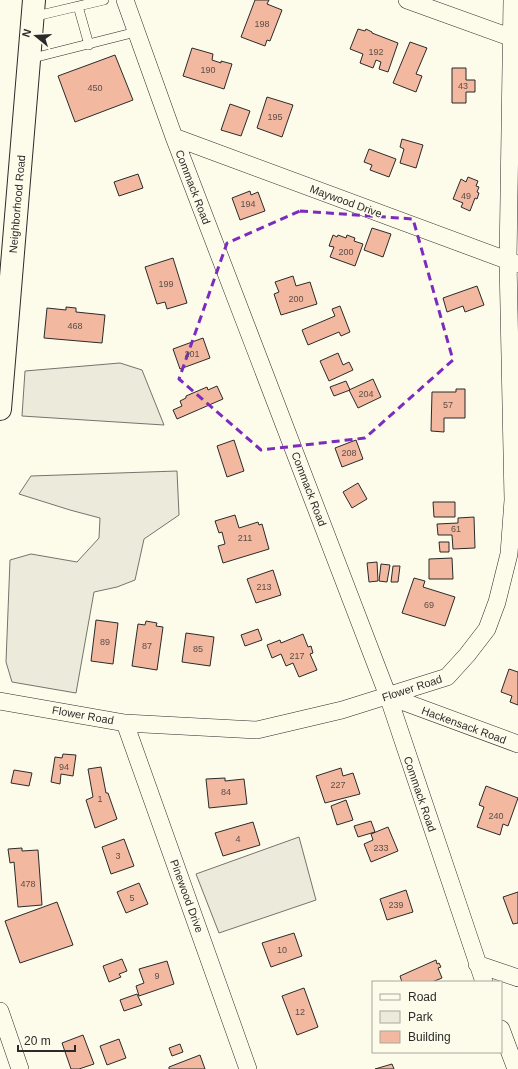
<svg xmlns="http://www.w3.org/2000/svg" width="518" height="1069" font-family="Helvetica,sans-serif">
<rect width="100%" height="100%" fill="#fdfbea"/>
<!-- green -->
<path fill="#ecebdb" stroke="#74746e" d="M120,363L142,370L164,425L22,416L25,371Z
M177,471L179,515L144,539L135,580L117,587L94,592L76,693L12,682L6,662L10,560L31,554L77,562L99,538L100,518L70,510L19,494L31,476Z
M299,837L316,900L219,933L196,874Z"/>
<!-- building -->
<path fill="#f2b8a0" stroke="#2b2b2b" d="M255,0H269L267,4L282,10L270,41L267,40L265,46L241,37Z
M358,29L365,31L366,29L372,32V33L398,43L388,72L379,69L381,62L376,60L373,68L360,63L363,54L350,49Z
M410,42L427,48L416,74L422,76L416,92L393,83Z
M192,48L213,54L212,60L221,63V61L232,64L224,89L183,76Z
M115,55L133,100L75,122L58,76Z
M452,68H466V80H475V92H466V103H452Z
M267,97L293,105L282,137L257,128Z
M230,104L250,111L241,136L221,130Z
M402,139L423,145L416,168L400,163L404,149L400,147Z
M369,149L396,159L389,177L370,170L372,165L364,162Z
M138,174L143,188L119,196L114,182Z
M468,177L478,181L476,186L479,187L477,192L479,193L477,199L475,198L470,211L461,207L463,203L453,199L461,179L466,182Z
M250,191L251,195L258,192L265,211L240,220L232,198Z
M372,228L391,234L383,257L364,250Z
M333,235L337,237L338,235L346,238L347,235L355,238L354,241L363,244L355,266L330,257L334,247L329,246Z
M173,258L187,303L167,309L165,302L157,304L145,267Z
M293,276L296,286L310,282L317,304L281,315L274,294L279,292L275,282Z
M477,286L484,305L465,312L463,306L447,312L443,298Z
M340,306L350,332L341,336L339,332L308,345L302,330L335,316L332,309Z
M66,307L76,308V312L105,315L102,343L44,338L47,308L66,310Z
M203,338L210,358L180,369L173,349Z
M338,353L343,365L349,362L353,370L329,381L320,361Z
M373,379L381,397L358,408L349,390Z
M346,381L350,390L334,396L330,387Z
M217,386L223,399L177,419L173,410L182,406L180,401L186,398V396L207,387L208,390Z
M456,389H465V418H444V432L431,431L432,392H456Z
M234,440L244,471L227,477L217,446Z
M356,440L363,459L342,467L335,448Z
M358,483L367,499L352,508L343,492Z
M433,502H455V517H434Z
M235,515L239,528L258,522L259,525L262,524L269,549L223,563L218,546L225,544L222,532L219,533L215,521Z
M474,517L475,548L453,549L452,535H438L437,524L458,523V518Z
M439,542H449V552H440Z
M452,558L453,579H429V559Z
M377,562L378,581L369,582L367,563Z
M381,564L390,565L387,582L379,581Z
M393,566H400L398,582H391Z
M273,570L281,595L256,603L247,579Z
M414,578L425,581L423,587L455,597L445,626L402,613Z
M96,620L118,623L113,664L91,661Z
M146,621L157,623L156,626L163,627L157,670L132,666L138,624L145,625Z
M258,629L262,640L245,646L241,635Z
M186,633L214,637L210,666L182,662Z
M303,634L308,647L311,646L313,653L310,654L317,670L299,677L293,663L286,666L281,654L272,658L267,645L280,640L281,643Z
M509,669L518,672V705L510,702L512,696L501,692Z
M63,754L76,755L73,776L61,774L60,784L51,782L55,757L62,758Z
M101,767L106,793H108L117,819L95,828L86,800L93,797L88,769Z
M341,768L343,776L353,773L360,794L325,803L316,776Z
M14,770L32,773L29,786L11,783Z
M225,778V781L244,779L247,804L209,808L206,779Z
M486,786L518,798L508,826L503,824L500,835L477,827L484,807L479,805Z
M346,800L353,820L337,825L331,806Z
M371,821L375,832L358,837L354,826Z
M253,822L260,845L223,856L215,833Z
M388,827L398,851L371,862L364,844L373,840L371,834Z
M124,839L134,866L111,874L102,847Z
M22,848V851L38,850L42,905L18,907L14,862L10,863L8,849Z
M139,883L148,904L126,913L117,892Z
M406,890L413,912L387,920L380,899Z
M518,892V923L513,924L503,897Z
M57,902L73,945L20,963L5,921Z
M294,933L302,956L271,967L262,943Z
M122,959L127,971L119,974L121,977L109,982L103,966Z
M436,960L437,964L439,963L441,967L438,968L442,978L432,982H402L400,976Z
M167,961L174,984L139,996L136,986L144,983L139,969Z
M304,988L318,1027L297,1035L282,996Z
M137,994L142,1005L124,1011L120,1000Z
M83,1035L94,1064L79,1069H71L62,1043Z
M119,1039L126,1058L107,1065L100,1046Z
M180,1044L183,1052L172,1056L169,1048Z
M200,1055L205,1069H169V1067Z
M392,1064L394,1069H375Z"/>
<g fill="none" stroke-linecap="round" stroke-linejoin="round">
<defs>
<path id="service" d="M78,6L89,45
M32,17L104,0
M29,59L136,32"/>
<path id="minor" d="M125,0L174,137L388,696L484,982
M407,0L518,40
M174,137L517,264
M388,696L518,744
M0,701L125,723L257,730L342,710L447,677L467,655L487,629L497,602L509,554L513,500L508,261L512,0
M125,723L248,1069
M477,964L518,978
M0,1011L20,1069
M501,1029L516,1069"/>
<path id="secondary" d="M0,409L34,0"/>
</defs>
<!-- service casing -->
<use href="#service" stroke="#2b2b2b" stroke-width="10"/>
<!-- minor casing -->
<use href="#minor" stroke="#2b2b2b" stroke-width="18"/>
<!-- secondary casing -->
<use href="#secondary" stroke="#2b2b2b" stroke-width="24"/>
<!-- service -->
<use href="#service" stroke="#fdfbea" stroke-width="9"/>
<!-- minor -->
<use href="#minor" stroke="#fdfbea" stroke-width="17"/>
<!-- secondary -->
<use href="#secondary" stroke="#fdfbea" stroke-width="22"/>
</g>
<!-- marked area -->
<path fill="none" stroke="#7b2cbf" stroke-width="3" stroke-dasharray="8 5" stroke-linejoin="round" d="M300,211L413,219L453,360L365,438L261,450L179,379L227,243Z"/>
<g text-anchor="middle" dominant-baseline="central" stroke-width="3" stroke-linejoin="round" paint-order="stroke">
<!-- number labels -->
<g font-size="9" fill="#5d4e48">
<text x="262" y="24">198</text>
<text x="376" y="52">192</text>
<text x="208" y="70">190</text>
<text x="463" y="86">43</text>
<text x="95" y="88">450</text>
<text x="275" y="117">195</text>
<text x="466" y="196">49</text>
<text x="248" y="204">194</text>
<text x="346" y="252">200</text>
<text x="166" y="284">199</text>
<text x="296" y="299">200</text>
<text x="75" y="326">468</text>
<text x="192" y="354">201</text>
<text x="366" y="394">204</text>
<text x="448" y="405">57</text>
<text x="349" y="453">208</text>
<text x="456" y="529">61</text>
<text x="245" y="538">211</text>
<text x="264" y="587">213</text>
<text x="429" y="605">69</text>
<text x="105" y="642">89</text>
<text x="147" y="646">87</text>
<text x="198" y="649">85</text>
<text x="297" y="656">217</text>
<text x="64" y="767">94</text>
<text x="338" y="785">227</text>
<text x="226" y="792">84</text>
<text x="100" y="799">1</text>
<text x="496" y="816">240</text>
<text x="238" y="839">4</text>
<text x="381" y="848">233</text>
<text x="118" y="856">3</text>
<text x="28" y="884">478</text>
<text x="132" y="898">5</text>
<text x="396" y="905">239</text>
<text x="282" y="950">10</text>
<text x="157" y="976">9</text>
<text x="300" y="1012">12</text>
</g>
<!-- street labels -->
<g font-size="11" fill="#2b2b2b" stroke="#fdfbea">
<text transform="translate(193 187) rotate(69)">Commack Road</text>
<text transform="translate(346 201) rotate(20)">Maywood Drive</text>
<text transform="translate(17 204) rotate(-85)">Neighborhood Road</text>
<text transform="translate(309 489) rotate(69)">Commack Road</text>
<text transform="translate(412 688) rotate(-18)">Flower Road</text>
<text transform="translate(83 715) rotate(10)">Flower Road</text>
<text transform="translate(464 725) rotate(20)">Hackensack Road</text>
<text transform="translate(420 794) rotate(71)">Commack Road</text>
<text transform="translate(187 896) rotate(70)">Pinewood Drive</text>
</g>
</g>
<!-- legend -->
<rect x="372" y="981" width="130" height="72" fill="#fdfbea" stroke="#a9a89e"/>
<rect x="380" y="994" width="20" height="6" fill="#fdfbea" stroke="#a9a89e"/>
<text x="408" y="1001" font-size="12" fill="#2b2b2b">Road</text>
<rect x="380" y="1011" width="20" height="12" fill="#ecebdb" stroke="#a9a89e"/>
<text x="408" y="1021" font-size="12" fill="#2b2b2b">Park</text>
<rect x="380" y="1031" width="20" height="12" fill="#f2b8a0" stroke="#a9a89e"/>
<text x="408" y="1041" font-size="12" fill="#2b2b2b">Building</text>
<!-- north arrow -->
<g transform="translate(36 36) rotate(288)" stroke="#fdfbea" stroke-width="3" paint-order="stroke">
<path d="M0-3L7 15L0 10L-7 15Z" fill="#2b2b2b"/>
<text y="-6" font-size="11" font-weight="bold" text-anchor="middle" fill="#2b2b2b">N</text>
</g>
<!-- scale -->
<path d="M18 1045v6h57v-6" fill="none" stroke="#2b2b2b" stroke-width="2"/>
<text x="24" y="1045" font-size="12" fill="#2b2b2b" stroke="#fdfbea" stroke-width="3" paint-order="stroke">20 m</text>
</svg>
